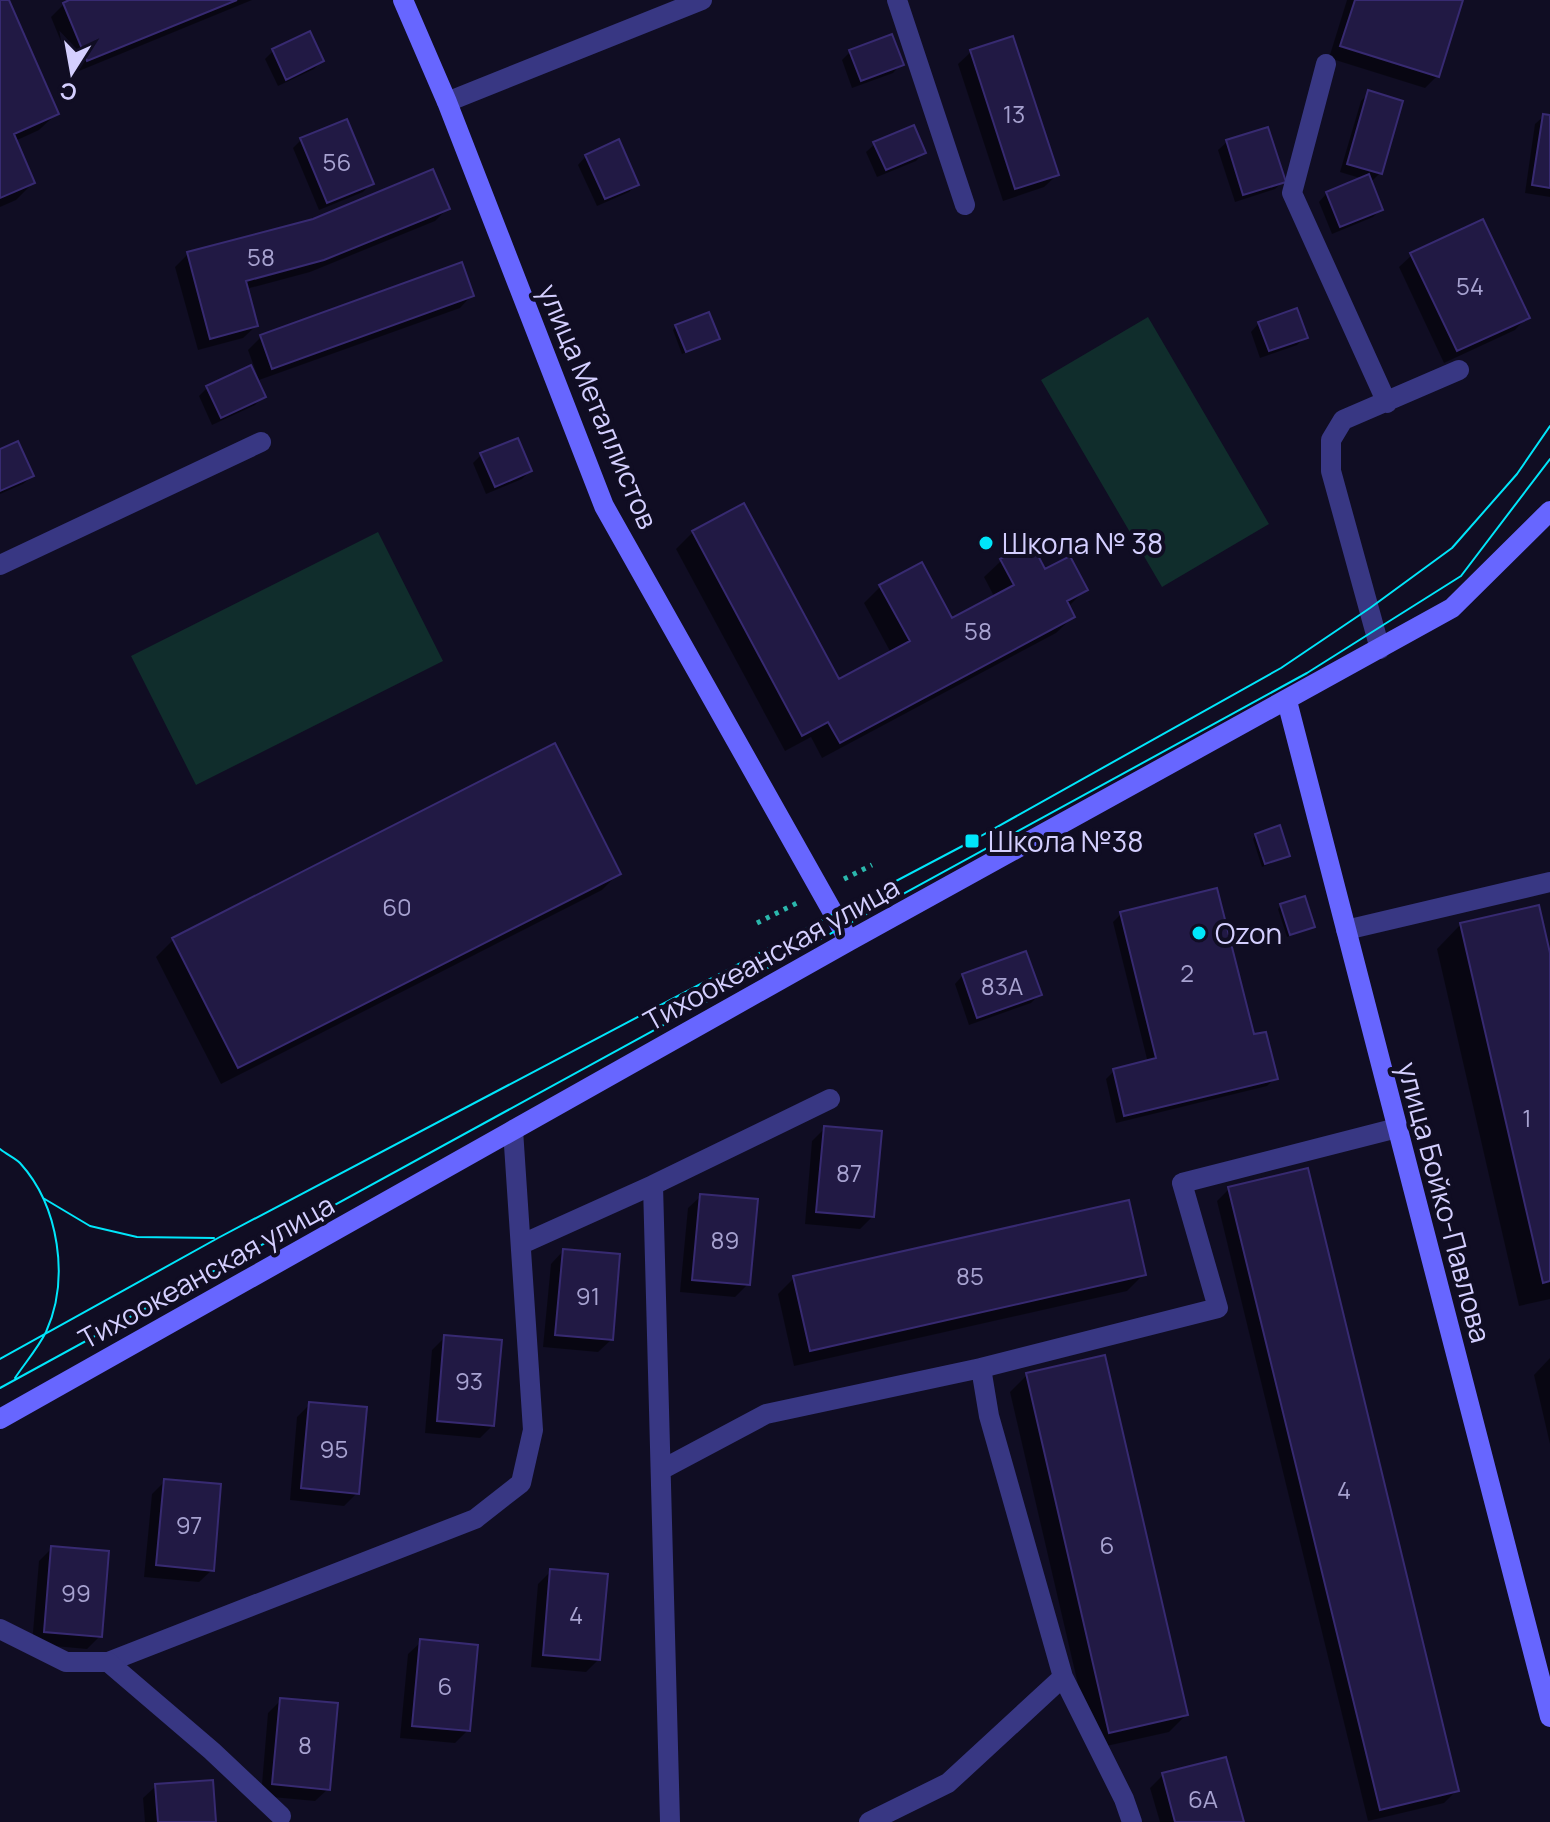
<svg xmlns="http://www.w3.org/2000/svg" width="1550" height="1822" font-family="Manrope,sans-serif">
<rect width="100%" height="100%" fill="#100d23"/>
<!-- pitch -->
<path fill="#102d2c" d="M1148,317L1269,524L1162,587L1041,380Z
M378,532L443,661L196,785L131,656Z"/>
<!-- shadow -->
<path fill="#0007" d="M0,0H7L56,114L39,130L15,141L33,183L16,200L0,207Z
M74,0H252L74,73L51,17L64,4Z
M1347,0H1459L1438,75L1425,88L1329,58Z
M309,34L322,61L314,69L278,86L265,59L273,51Z
M850,52L901,64L893,73L852,88L842,60Z
M971,52L1057,175L1044,187L1003,201L958,64Z
M1369,93L1380,173L1372,181L1369,180L1381,209L1373,217L1332,234L1319,202L1327,193L1363,179L1340,172L1361,101Z
M1544,116L1550,117V197L1525,193L1535,124Z
M1267,129L1284,181L1275,189L1235,202L1218,150L1227,142Z
M301,140L371,184L363,192L319,210L293,148Z
M875,144L924,152L916,161L877,177L866,152Z
M586,156L637,184L629,192L597,206L578,165Z
M447,209L435,221L310,272L246,289L256,326L243,338L198,350L175,267L188,254Z
M1412,255L1527,317L1515,330L1444,363L1399,267Z
M472,295L460,308L259,380L248,350L261,337Z
M1259,323L1305,337L1297,345L1260,358L1251,332Z
M676,326L717,338L682,354L673,330Z
M207,388L263,397L255,405L212,425L199,396Z
M0,451L32,476L23,484L0,494Z
M481,455L530,471L522,479L486,494L473,463Z
M693,532L838,682L891,653L864,603L881,586L951,621L995,598L984,577L1001,561L1044,572L1086,589L1068,607L1073,617L1056,633L822,758L811,737L785,751L676,549Z
M1256,835L1288,856L1262,867L1253,839Z
M619,873L602,890L221,1084L156,957L173,940Z
M1281,906L1312,926L1287,937L1278,909Z
M1121,914L1252,1037L1275,1078L1267,1086L1116,1123L1106,1079L1114,1071L1148,1063L1113,922Z
M1461,924L1550,962V1299L1519,1306L1437,949Z
M963,975L1039,995L1031,1003L969,1025L955,984Z
M825,1128L872,1217L860,1229L805,1224L812,1141Z
M1229,1189L1457,1790L1444,1803L1368,1821L1217,1201Z
M701,1196L748,1284L735,1297L680,1292L688,1208Z
M563,1251L611,1340L598,1352L543,1347L551,1264Z
M1144,1274L1127,1291L794,1366L778,1294L794,1278Z
M445,1337L492,1426L480,1438L425,1433L432,1350Z
M1550,1358V1444L1534,1375Z
M1027,1375L1186,1715L1169,1732L1093,1749L1010,1392Z
M310,1404L357,1493L344,1506L290,1500L297,1417Z
M165,1481L212,1570L199,1582L144,1577L152,1494Z
M52,1548L100,1636L87,1649L32,1644L39,1561Z
M551,1571L599,1659L586,1672L531,1667L538,1584Z
M421,1642L468,1730L455,1743L400,1738L408,1654Z
M281,1700L328,1789L315,1801L261,1796L268,1713Z
M1163,1775L1242,1822H1160L1150,1788Z
M156,1786L214,1822H145L143,1798Z"/>
<!-- building -->
<path fill="#211944" stroke="#372a71" stroke-width="2" d="M0,0H9L59,114L14,134L35,183L0,198Z
M69,0H237L87,61L63,3Z
M1355,0H1463L1439,77L1340,46Z
M310,31L324,61L286,80L272,49Z
M892,34L904,65L861,81L849,50Z
M1013,36L1059,175L1015,189L970,50Z
M1368,90L1403,101L1382,174L1347,164Z
M1543,114L1550,115V188L1532,185Z
M347,119L374,184L327,203L300,138Z
M914,125L926,153L886,170L873,142Z
M1268,127L1286,182L1243,195L1226,140Z
M619,139L639,185L605,199L585,155Z
M433,169L450,209L324,260L246,281L258,326L210,339L187,252L313,219Z
M1369,174L1383,210L1340,227L1326,192Z
M1483,219L1530,318L1457,351L1410,253Z
M462,262L474,296L272,369L260,335Z
M1297,308L1308,338L1269,351L1258,322Z
M709,312L720,339L686,352L675,325Z
M251,365L266,397L221,418L206,386Z
M518,438L532,471L495,487L480,453Z
M18,441L34,476L0,491V449Z
M744,503L839,679L910,641L879,585L922,562L952,618L1014,585L1000,559L1031,542L1045,569L1070,556L1088,590L1067,601L1075,617L840,743L828,722L802,736L692,531Z
M555,743L621,874L238,1068L172,938Z
M1280,825L1290,856L1265,864L1255,834Z
M1217,888L1254,1034L1266,1032L1278,1079L1124,1116L1113,1069L1156,1058L1120,912Z
M1305,896L1315,927L1290,935L1280,904Z
M1539,905L1550,953V1281L1543,1283L1460,923Z
M1026,951L1042,995L977,1018L962,974Z
M824,1126L882,1131L874,1217L816,1212Z
M1308,1168L1459,1791L1380,1810L1228,1187Z
M700,1194L758,1199L750,1285L692,1280Z
M1129,1200L1146,1275L810,1351L793,1276Z
M563,1249L620,1254L613,1340L555,1335Z
M444,1335L502,1340L494,1426L437,1421Z
M1105,1355L1188,1715L1109,1733L1026,1373Z
M309,1402L367,1407L359,1494L301,1488Z
M164,1479L221,1484L214,1571L156,1565Z
M51,1546L109,1551L102,1637L44,1632Z
M550,1569L608,1574L600,1660L543,1655Z
M420,1639L478,1645L470,1731L412,1726Z
M280,1698L338,1703L330,1790L272,1784Z
M1226,1757L1244,1822H1175L1162,1773Z
M213,1780L216,1822H158L155,1784Z"/>
<g fill="none" stroke-linecap="round" stroke-linejoin="round">
<!-- path -->
<path stroke="#2bb7ac" stroke-width="5" stroke-dasharray="4 6" stroke-linecap="butt" d="M844,879L872,865
M757,923L799,902"/>
<!-- lane -->
<path stroke="#383783" stroke-width="20" d="M1326,64L1292,193L1387,403
M1380,649L1331,471V440L1343,420L1459,370
M1346,930L1550,882
M653,1185L830,1099
M522,1244L653,1185L670,1822
M661,1470L766,1414L981,1368
M108,1662L475,1519L521,1483L533,1430L513,1130
M869,1822L948,1783L1063,1677
M1132,1822L1124,1799L1063,1677L989,1416L981,1368L1218,1308L1182,1183L1397,1128"/>
<!-- street -->
<path stroke="#383783" stroke-width="20" d="M897,0L965,205
M447,102L702,0
M0,565L261,442
M0,1629L66,1662H108L212,1751L281,1816"/>
<!-- secondary -->
<path stroke="#6766ff" stroke-width="20" d="M403,0L447,102L604,506L849,941
M1287,701L1550,1717
M0,1419L849,941L1452,608L1550,511"/>
<!-- tram -->
<path stroke="#00e6fa" stroke-width="2" d="M0,1149C6,1154 15,1158 20,1163C59,1206 70,1279 46,1332C38,1348 25,1363 15,1378
M43,1198L90,1226L137,1237L214,1238
M0,1359L218,1238L972,841L1281,668L1370,608L1452,548L1517,474L1550,426
M0,1388L1307,673L1461,576L1550,459"/>
</g>
<!-- markers -->
<g fill="#00e6fa" stroke="#100d23" stroke-width="3">
<circle cx="986" cy="543" r="8"/>
<rect x="964" y="833" width="16" height="16" rx="4"/>
<circle cx="1199" cy="933" r="8"/>
</g>
<g text-anchor="middle" dominant-baseline="central" stroke-width="8" stroke-linejoin="round" paint-order="stroke">
<!-- number labels -->
<g font-size="24" fill="#a7a2d0">
<text x="1014" y="113">13</text>
<text x="337" y="161">56</text>
<text x="261" y="256">58</text>
<text x="1470" y="285">54</text>
<text x="978" y="630">58</text>
<text x="397" y="906">60</text>
<text x="1187" y="972">2</text>
<text x="1002" y="985">83А</text>
<text x="1527" y="1117">1</text>
<text x="849" y="1172">87</text>
<text x="725" y="1239">89</text>
<text x="970" y="1275">85</text>
<text x="588" y="1295">91</text>
<text x="469" y="1380">93</text>
<text x="334" y="1448">95</text>
<text x="1344" y="1489">4</text>
<text x="189" y="1524">97</text>
<text x="1107" y="1544">6</text>
<text x="76" y="1592">99</text>
<text x="576" y="1614">4</text>
<text x="445" y="1685">6</text>
<text x="305" y="1744">8</text>
<text x="1203" y="1798">6А</text>
</g>
<!-- street labels -->
<g font-size="28" fill="#d4cfff" stroke="#100d23">
<text transform="translate(599 406) rotate(67)">улица Металлистов</text>
<text transform="translate(771 953) rotate(-29)">Тихоокеанская улица</text>
<text transform="translate(1445 1202) rotate(75)">улица Бойко-Павлова</text>
<text transform="translate(206 1271) rotate(-29)">Тихоокеанская улица</text>
</g>
<!-- poi labels -->
<g font-size="28" fill="#d4cfff" stroke="#100d23" text-anchor="start">
<text x="1002" y="543">Школа № 38</text>
<text x="988" y="841">Школа №38</text>
<text x="1215" y="933">Ozon</text>
</g>
</g>
<!-- north arrow -->
<g transform="translate(72 72) rotate(191)" stroke="#100d23" stroke-width="6" paint-order="stroke">
<path d="M0-6L14 30L0 20L-14 30Z" fill="#d4cfff"/>
<text y="-12" font-size="22" font-weight="bold" text-anchor="middle" fill="#d4cfff">С</text>
</g>
</svg>
